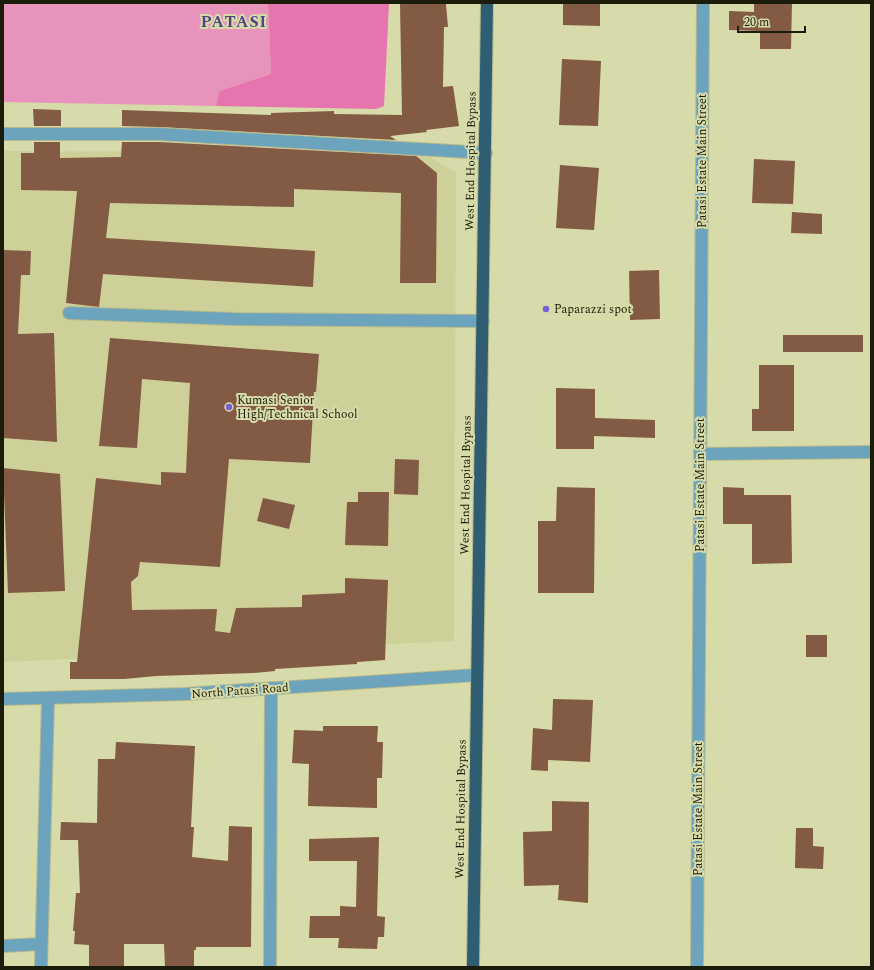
<svg xmlns="http://www.w3.org/2000/svg" width="874" height="970" font-family="Spectral,serif">
<rect width="100%" height="100%" fill="#d7daa9"/>
<!-- built -->
<path fill="#cdd098" d="M3,151L220,152L430,157L456,173L454,641L3,662Z"/>
<!-- green -->
<path fill="#e793bb" d="M3,3H268L271,74L219,91L216,106L3,102Z"/>
<!-- forest -->
<path fill="#e674ae" d="M268,3H389L384,106L376,109L216,106L219,91L271,74Z"/>
<!-- building -->
<path fill="#835a43" d="M400,3L446,4L448,27H444L443,87L453,86L459,126L426,130L427,132L390,136L396,140L159,127L122,126V110L271,115V113L334,111V114L402,115Z
M563,3H600V26L563,25Z
M754,3H792L791,49H760V31L729,30V11L754,12Z
M562,59L601,61L598,126L559,125Z
M33,109L61,110V126H34Z
M34,142H60V158L121,157L122,142H159L416,156L437,173L436,283H400L401,193L294,189V207L110,203L106,238L315,251L313,287L103,274L99,307L66,303L77,191L21,190V153H34Z
M754,159L795,161L793,204L752,203Z
M560,165L599,168L594,230L556,228Z
M792,212L822,214V234L791,233Z
M3,250L31,251L30,275H21L18,334L54,333L57,442L3,438Z
M659,270L660,319L630,320L629,271Z
M783,335H863V352H783Z
M110,338L319,354L316,392H314L310,463L229,459L220,567L140,562L138,576L131,582L132,610L217,609L215,631L230,633L236,608L302,607V595L345,593V578L388,580L385,660L357,662V664L275,669V671L253,673L156,676L124,679H70V662H77L96,478L161,485V472L186,473L190,383L142,379L137,448L99,446Z
M759,365H794V431H752V409H759Z
M556,388L595,389V418L655,420V438L594,436V449H556Z
M395,459L419,460L418,495L394,494Z
M3,468L60,474L65,591L8,593Z
M557,487L595,488L594,593H538V521H556Z
M723,487L744,488V495H791L792,563L752,564V524H723Z
M358,492H389L388,546L345,545L347,502H358Z
M263,498L295,505L289,529L257,521Z
M806,635H827V657H806Z
M553,699L593,700L590,762L548,760V771L531,770L533,728L552,730Z
M323,726H378L377,742H383L382,778H377V808L308,806L309,764L292,763L294,730L323,731Z
M116,742L195,746L191,827H194L192,857L228,861L229,826L252,827L251,947H196V950H194V967H165L164,944H124V967H89V945L74,944L75,931H73L76,893H80L78,840H60L61,822L97,823L98,759H115Z
M552,801L589,802L588,903L558,900L559,885L524,886L523,832L552,831Z
M796,828H813V846L824,847L823,869L795,868Z
M379,837L377,916L385,917L384,937H378L377,949L338,948L339,938H309L310,916H340V906L356,907L357,861H309V839Z"/>
<g fill="none" stroke-linecap="round" stroke-linejoin="round">
<defs>
<path id="minor" d="M3,134H159L486,153
M69,313L234,319L483,321
M700,454L871,452
M3,699L185,694L477,675
M3,946L41,944
M41,967L48,699
M270,967L271,688
M697,967L703,3"/>
<path id="highway" d="M473,967L487,3"/>
</defs>
<!-- minor casing -->
<use href="#minor" stroke="#b5b88c" stroke-width="14"/>
<!-- highway casing -->
<use href="#highway" stroke="#b5b88c" stroke-width="14"/>
<!-- minor -->
<use href="#minor" stroke="#6ca3bd" stroke-width="12"/>
<!-- highway -->
<use href="#highway" stroke="#2f5e73" stroke-width="12"/>
</g>
<!-- markers -->
<g fill="#795cd6" stroke="#d7daa9" stroke-width="1.5">
<circle cx="546" cy="309" r="4"/>
<circle cx="229" cy="407" r="4"/>
</g>
<g text-anchor="middle" dominant-baseline="central" stroke-width="4" stroke-linejoin="round" paint-order="stroke">
<!-- street labels -->
<g font-size="12" fill="#1b1c09" stroke="#d7daa9">
<text transform="translate(471 161) rotate(-89)">West End Hospital Bypass</text>
<text transform="translate(702 161) rotate(-90)">Patasi Estate Main Street</text>
<text transform="translate(466 485) rotate(-89)">West End Hospital Bypass</text>
<text transform="translate(700 485) rotate(-90)">Patasi Estate Main Street</text>
<text transform="translate(240 691) rotate(-4)">North Patasi Road</text>
<text transform="translate(461 809) rotate(-89)">West End Hospital Bypass</text>
<text transform="translate(698 809) rotate(-90)">Patasi Estate Main Street</text>
</g>
<!-- poi labels -->
<g font-size="12" fill="#1b1c09" stroke="#d7daa9" text-anchor="start">
<text x="554" y="309">Paparazzi spot</text>
<text x="237" y="400">Kumasi Senior<tspan x="237" dy="14">High/Technical School</tspan></text>
</g>
<!-- district labels -->
<g font-size="16" font-weight="bold" letter-spacing="1" fill="#4f4482" stroke="#d7daa9">
<text x="234" y="22">PATASI</text>
</g>
</g>
<!-- border -->
<rect width="874" height="970" fill="none" stroke="#1b1c09" stroke-width="8"/>
<!-- scale -->
<path d="M738 26v6h67v-6" fill="none" stroke="#1b1c09" stroke-width="2"/>
<text x="744" y="26" font-size="12" fill="#1b1c09" stroke="#d7daa9" stroke-width="3" paint-order="stroke">20 m</text>
</svg>
